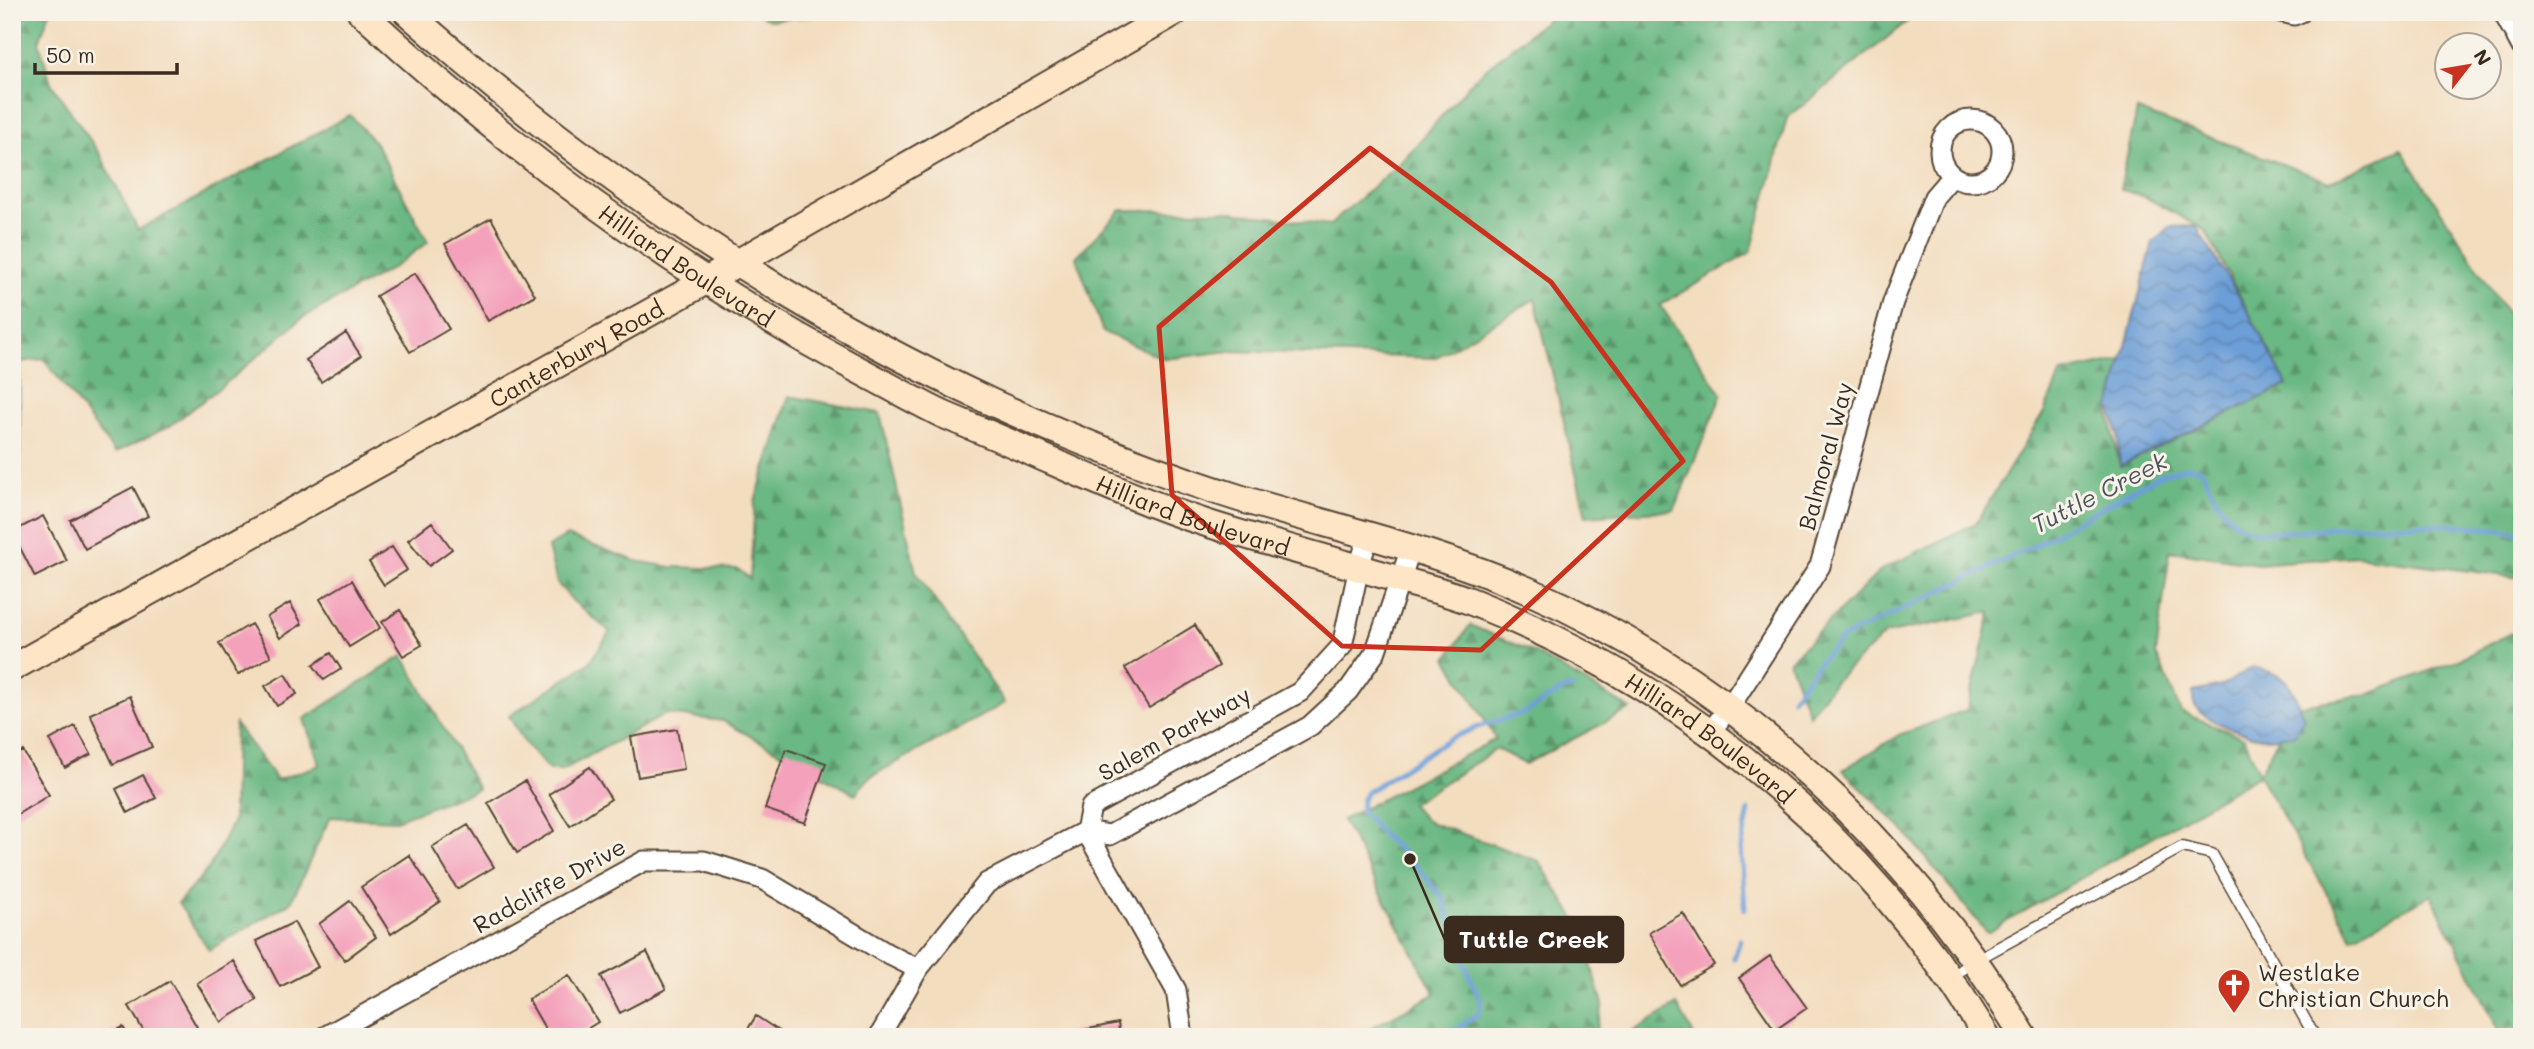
<svg xmlns="http://www.w3.org/2000/svg" width="2534" height="1049" font-family="Mali,sans-serif">
<defs>
<pattern id="forest-firs" width="22" height="20" patternUnits="userSpaceOnUse" patternTransform="scale(1.75)"><rect width="22" height="20" fill="#6bb883"/><path d="M5 1l3.5 6h-7zM16 11l3.5 6h-7z" fill="#59966b"/></pattern>
<pattern id="water-waves" width="16" height="10" patternUnits="userSpaceOnUse" patternTransform="scale(1.75)"><rect width="16" height="10" fill="#6c9ed7"/><path d="M0 5q4-4 8 0t8 0" fill="none" stroke="#5a81ae"/></pattern>
</defs>
<rect width="100%" height="100%" fill="#f7f3e8"/>
<filter id="ink" filterUnits="userSpaceOnUse"><feTurbulence type="fractalNoise" baseFrequency=".0143" numOctaves="2"/><feDisplacementMap in="SourceGraphic" scale="14" xChannelSelector="R" yChannelSelector="G"/><feConvolveMatrix kernelMatrix="1 2 1 2 8 2 1 2 1" color-interpolation-filters="sRGB"/></filter>
<filter id="wash" filterUnits="userSpaceOnUse"><feTurbulence type="fractalNoise" baseFrequency=".00686" numOctaves="4" result="noise"/><feDisplacementMap in="SourceGraphic" scale="28" xChannelSelector="R" yChannelSelector="G"/><feGaussianBlur stdDeviation="1.57" result="paint"/><feColorMatrix in="noise" values="0 0 0 0 0 0 0 0 0 0 0 0 0 0 0 0 0 1.4 0 .05"/><feComposite in="paint" operator="in"/></filter>
<g filter="url(#wash)">
<rect width="100%" height="100%" fill="#f3ddbf"/>
<!-- forest -->
<path fill="url(#forest-firs)" stroke="#537150" stroke-width="2" d="M12,12H50L39,42L51,83L101,156L138,230L350,115L376,144L428,242L391,269L302,318L231,379L170,426L115,453L44,359L20,362V469L12,498Z
M754,12H852L771,20Z
M1556,12H1919L1787,118L1751,252L1660,305L1722,394L1674,510L1586,516L1535,299L1435,358L1230,351L1165,359L1103,332L1076,257L1121,210L1224,211L1330,225L1402,161L1478,75Z
M2137,110L2330,182L2401,149L2522,337V578L2357,556L2259,564L2170,551L2156,654L2181,712L2245,738L2259,774L2295,706L2370,694L2455,661L2522,628V1037H2490L2499,1031L2431,895L2352,937L2259,775L1987,933L1906,833L1843,770L1899,735L1967,710L1991,612L1885,634L1836,680L1809,715L1789,661L1881,570L1976,523L2044,412L2061,373L2122,360L2109,413L2120,466L2287,385L2205,230L2147,198L2120,189Z
M789,396L880,413L916,573L1005,703L870,777L855,794L723,721L666,714L563,770H549L524,742L509,716L589,663L610,632L573,601L557,583L548,547L567,536L636,561L671,567L738,569L750,579L755,501Z
M1470,625L1533,652L1631,709L1525,764L1497,749L1411,804L1426,821L1539,861L1579,925L1603,1004L1595,1037H1361V1033L1435,994L1342,820L1496,739L1447,658Z
M403,656L478,789L396,820L330,817L291,902L209,950L178,903L209,868L233,821L235,724L277,780L320,765L304,719Z
M1677,1005L1695,1037H1624Z"/>
<!-- water -->
<path fill="url(#water-waves)" stroke="#54647a" stroke-width="2" d="M2196,226L2249,313L2287,385L2120,466L2118,435L2110,407L2153,242L2170,227Z
M2253,667C2291,676 2291,684 2304,719L2295,734C2286,735 2276,738 2267,738C2250,737 2205,721 2196,708C2192,702 2193,698 2193,692L2221,686Z"/>
<g fill="none" stroke-linecap="round" stroke-linejoin="round">
<!-- stream -->
<path stroke="#6c9ed7" stroke-width="5" d="M1792,698L1820,661L1843,638L2034,546L2158,476L2186,467L2201,469C2212,489 2222,518 2245,528C2266,537 2326,528 2351,526C2404,524 2471,522 2522,534
M1745,909L1741,849L1749,811
M1734,958L1740,940
M1446,1037L1478,1014L1481,1002L1465,965L1442,897L1410,859L1383,836L1361,810L1362,800L1367,792L1451,738L1481,726L1527,712L1559,692L1573,687"/>
</g>
<g id="blocks">
<!-- building -->
<path fill="#f4a2bc" d="M491,218L535,295L488,321L445,244Z
M415,273L449,329L410,352L376,296Z
M346,333L361,356L321,382L306,360Z
M133,487L148,516L85,549L70,520Z
M43,516L67,561L35,577L12,532Z
M432,522L452,549L429,566L408,540Z
M392,547L407,570L384,585L369,562Z
M352,580L380,628L349,647L320,599Z
M290,603L302,624L280,638L267,617Z
M400,610L422,645L403,656L382,622Z
M251,624L271,656L238,675L219,643Z
M1195,625L1219,666L1149,708L1125,668Z
M331,653L341,669L324,680L313,665Z
M285,674L297,694L277,706L265,686Z
M130,696L152,747L113,764L90,714Z
M75,726L91,754L65,768L50,740Z
M677,729L684,769L638,777L631,737Z
M786,749L826,763L805,823L765,809Z
M23,751L49,795L16,815L12,808V758Z
M590,767L611,799L570,826L549,794Z
M143,775L156,798L128,813L116,789Z
M525,781L554,831L517,853L488,803Z
M468,825L494,867L457,889L432,847Z
M409,855L440,902L391,934L361,887Z
M350,901L376,937L345,960L319,924Z
M1683,913L1714,965L1680,985L1649,933Z
M294,922L318,967L280,987L256,941Z
M647,952L666,989L620,1013L601,976Z
M1770,956L1807,1008L1775,1030L1739,978Z
M234,961L257,1000L221,1022L197,983Z
M569,975L598,1022L574,1037H550L528,999Z
M170,981L197,1027L181,1037H147L129,1006Z
M756,1016L788,1037H743Z
M1118,1023L1120,1037H1064V1034Z
M123,1027L129,1037H104Z"/>
</g>
</g>
<g filter="url(#ink)">
<use href="#blocks" fill-opacity="0" stroke="#574536" stroke-width="2"/>
<g fill="none" stroke-linecap="round" stroke-linejoin="round">
<defs>
<path id="lane" d="M1950,978L1974,961L2182,847L2212,854L2315,1037"/>
<path id="street" d="M2281,12L2294,15L2301,12
M2503,12L2522,47
M1940 151a31 31 0 1 1 62 0a31 31 0 1 1-62 0Z
M1710,732L1729,708L1820,566L1893,302L1934,197L1952,176
M1086,831L1110,835L1310,726L1348,691L1375,653L1411,548
M1086,831L1091,807L1300,692L1342,646L1359,567L1369,534
M1086,831L1176,990L1183,1037
M324,1037L644,861H704L762,879L886,953L918,969
M879,1037L918,969L987,883L1086,831"/>
<g id="secondary">
<path id="s1" d="M361,12C510,150 676,272 855,368C884,383 913,400 942,414C972,427 1003,439 1033,453C1090,478 1147,504 1206,523C1271,544 1338,561 1404,581C1426,587 1449,593 1470,601C1686,686 1868,838 1987,1037"/>
<path d="M407,12C583,168 779,304 993,403C1073,439 1155,472 1239,498C1336,528 1436,550 1529,591C1737,682 1908,843 2024,1037"/>
<path id="s2" d="M12,668L683,294L1175,12"/>
</g>
</defs>
<!-- lane casing -->
<use href="#lane" stroke="#574536" stroke-width="13"/>
<!-- street casing -->
<use href="#street" stroke="#574536" stroke-width="23"/>
<!-- secondary casing -->
<use href="#secondary" stroke="#574536" stroke-width="30"/>
<!-- lane -->
<use href="#lane" stroke="#fff" stroke-width="10"/>
<!-- street -->
<use href="#street" stroke="#fff" stroke-width="19"/>
<!-- secondary -->
<use href="#secondary" stroke="#fde5c5" stroke-width="26"/>
</g>
</g>
<!-- marked area -->
<path fill="none" stroke="#c8321e" stroke-width="5" stroke-linejoin="round" d="M1370,148L1551,282L1683,461L1481,650L1342,646L1172,495L1159,327Z"/>
<!-- icons -->
<defs>
<symbol id="church-pin" viewBox="-11 -11 22 30"><path d="M0 17L-7.5 6A9.5 9.5 0 1 1 7.5 6Z" fill="#c8321e" stroke="#f7f3e8"/><path d="M-1.2-6h2.4v3.5h3.3v2.4h-3.3V6h-2.4V-.1h-3.3v-2.4h3.3Z" fill="#fff"/></symbol>
</defs>
<g fill-rule="evenodd">
<use href="#church-pin" x="2215" y="966" width="38" height="52"/>
</g>
<g text-anchor="middle" dominant-baseline="central" stroke-width="6" stroke-linejoin="round" paint-order="stroke">
<!-- street labels -->
<g font-size="23" fill="#3b2a1e" stroke="#f7f3e8">
<text stroke="none"><textPath href="#s1" startOffset="413">Hilliard Boulevard</textPath></text>
<text stroke="none"><textPath href="#s2" startOffset="646">Canterbury Road</textPath></text>
<text transform="translate(1825 456) rotate(-75)">Balmoral Way</text>
<text stroke="none"><textPath href="#s1" startOffset="980">Hilliard Boulevard</textPath></text>
<text transform="translate(1174 733) rotate(-29)">Salem Parkway</text>
<text stroke="none"><textPath href="#s1" startOffset="1547">Hilliard Boulevard</textPath></text>
<text transform="translate(549 885) rotate(-29)">Radcliffe Drive</text>
</g>
<!-- poi labels -->
<g font-size="23" fill="#3b2a1e" stroke="#f7f3e8" text-anchor="start">
<text x="2258" y="972">Westlake<tspan x="2258" dy="26">Christian Church</tspan></text>
</g>
<!-- water labels -->
<g font-size="24" font-style="italic" fill="#4c535f" stroke="#f7f3e8">
<text transform="translate(2099 492) rotate(-27)">Tuttle Creek</text>
</g>
</g>
<!-- callouts -->
<path fill="none" stroke="#3b2a1e" stroke-width="2.5" d="M1410 859L1445 940"/>
<circle fill="#3b2a1e" stroke="#f7f3e8" stroke-width="2.5" cx="1410" cy="859" r="7"/>
<rect fill="#3b2a1e" stroke="#3b2a1e" stroke-width="2.5" x="1445" y="917" width="178" height="45" rx="7"/>
<g font-size="24" text-anchor="middle" font-weight="bold" fill="#fff">
<text x="1534" y="948">Tuttle Creek</text>
</g>
<!-- margin -->
<rect width="2534" height="1049" fill="none" stroke="#f7f3e8" stroke-width="42"/>
<!-- north arrow -->
<g transform="translate(2468 66) rotate(59)"><circle r="33" fill="#f7f3e8" stroke="#aca397" stroke-width="2"/>
<path d="M0-5L12 26L0 18L-12 26Z" fill="#c8321e"/>
<text y="-10" font-size="19" font-weight="bold" text-anchor="middle" fill="#3b2a1e">N</text>
</g>
<!-- scale -->
<path d="M35 63v10h142v-10" fill="none" stroke="#3b2a1e" stroke-width="3.5"/>
<text x="46" y="63" font-size="21" fill="#3b2a1e" stroke="#f7f3e8" stroke-width="5" paint-order="stroke">50 m</text>
</svg>
